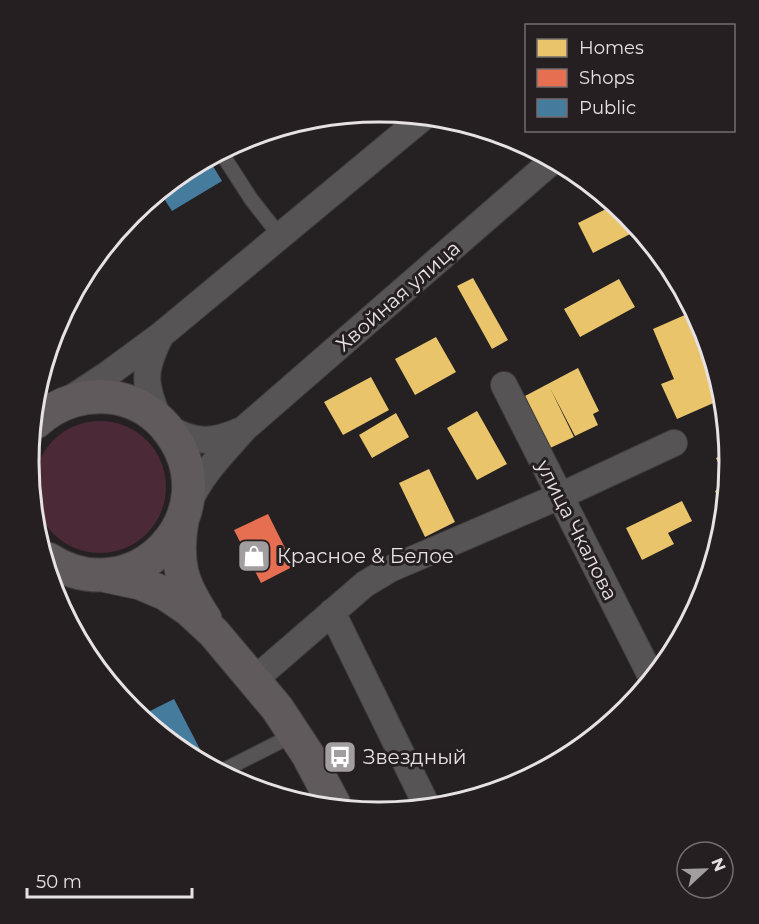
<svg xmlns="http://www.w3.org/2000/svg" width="759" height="924" font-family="Montserrat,sans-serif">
<rect width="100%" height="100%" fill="#252022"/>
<!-- green -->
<path fill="#4b2937" d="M34 487a66 66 0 1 1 132 0a66 66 0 1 1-132 0Z"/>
<!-- homes -->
<path fill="#e9c46a" d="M614,205L628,214L638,230L593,253L578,223Z
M473,278L508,340L492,349L457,286Z
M619,279L635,307L580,337L564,309Z
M687,314L712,371L718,401L677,419L661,384L674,379L653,329Z
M436,337L456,372L415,395L395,359Z
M578,368L599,411L593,414L598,425L575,436L550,388L574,437L550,448L525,396Z
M371,377L389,410L343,435L324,402Z
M477,411L507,464L477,480L447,428Z
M396,413L409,437L372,458L359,435Z
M728,452L730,462L727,482L716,458Z
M429,469L455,522L425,537L399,483Z
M726,486L722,506L715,491Z
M682,501L692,521L668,533L674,544L642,560L626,528Z"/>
<!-- shops -->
<path fill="#e76f51" d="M268,514L294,566L261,583L234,530Z"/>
<!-- public -->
<path fill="#457b9d" d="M210,161L222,181L172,211L161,194Z
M174,699L203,755L200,756L140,716Z"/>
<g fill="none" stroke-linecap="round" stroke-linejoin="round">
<defs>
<path id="lane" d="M222,154L251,199L280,236
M222,771L295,734
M497,790L531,774"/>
<path id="street" d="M504,385L651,676
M70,399L108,374L161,335L421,119
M159,419C143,383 143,370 161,335
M166,427C196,444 212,443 242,430
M187,507C200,475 223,453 245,428L551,162
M332,612L426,804
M254,680L365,584L390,569L560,496L674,443"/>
<path id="secondary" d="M36,422C58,402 87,393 116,398C137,402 156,414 169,431C231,513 134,615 48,559
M182,521C175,563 181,583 205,619
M107,576L140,583L166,594L188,609L214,633L277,708L308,755L334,804"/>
</defs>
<!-- lane casing -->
<use href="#lane" stroke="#413d3f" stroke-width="16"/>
<!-- street casing -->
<use href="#street" stroke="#413d3f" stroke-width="28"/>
<!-- secondary casing -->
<use href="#secondary" stroke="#413d3f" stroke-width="35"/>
<!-- lane -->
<use href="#lane" stroke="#565455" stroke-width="14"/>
<!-- street -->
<use href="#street" stroke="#565455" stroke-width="26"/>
<!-- secondary -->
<use href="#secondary" stroke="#615a5d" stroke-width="33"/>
</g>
<!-- icons -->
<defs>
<symbol id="shop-square" viewBox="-11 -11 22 22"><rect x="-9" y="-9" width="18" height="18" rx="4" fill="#a29d9f" stroke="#261f21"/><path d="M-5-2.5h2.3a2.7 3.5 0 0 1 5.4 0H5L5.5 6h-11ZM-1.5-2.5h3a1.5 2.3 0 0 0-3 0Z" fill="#fff"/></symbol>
<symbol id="bus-square" viewBox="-11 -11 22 22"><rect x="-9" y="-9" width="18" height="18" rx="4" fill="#a29d9f" stroke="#261f21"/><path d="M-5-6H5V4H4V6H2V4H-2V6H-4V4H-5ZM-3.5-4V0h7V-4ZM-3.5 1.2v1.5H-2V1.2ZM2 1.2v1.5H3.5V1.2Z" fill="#fff"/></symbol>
</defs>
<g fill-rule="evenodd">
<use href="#shop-square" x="235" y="537" width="38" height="38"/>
<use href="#bus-square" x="321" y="738" width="38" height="38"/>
</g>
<g text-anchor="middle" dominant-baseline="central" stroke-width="6" stroke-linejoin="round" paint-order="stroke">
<!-- street labels -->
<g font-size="20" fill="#e6e1e3" stroke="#261f21">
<text transform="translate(398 296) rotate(-41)">Хвойная улица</text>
<text transform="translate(577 530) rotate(63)">улица Чкалова</text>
</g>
<!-- poi labels -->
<g font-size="20" fill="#e6e1e3" stroke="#261f21" text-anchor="start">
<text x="277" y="556">Красное &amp; Белое</text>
<text x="363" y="757">Звездный</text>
</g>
</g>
<!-- crop -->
<path d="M0 0H759V924H0ZM39 462a340 340 0 1 1 680 0a340 340 0 1 1-680 0Z" fill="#261f21" fill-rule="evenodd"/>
<path fill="none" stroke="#e6e1e3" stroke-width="3" d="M39 462a340 340 0 1 1 680 0a340 340 0 1 1-680 0Z"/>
<!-- legend -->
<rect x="525" y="24" width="210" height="108" fill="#261f21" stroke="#736d6f" stroke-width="1.5"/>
<rect x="537" y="39" width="30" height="18" fill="#e9c46a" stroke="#736d6f" stroke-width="1.5"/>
<text x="579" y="54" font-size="18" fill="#e6e1e3">Homes</text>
<rect x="537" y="69" width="30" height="18" fill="#e76f51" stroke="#736d6f" stroke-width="1.5"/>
<text x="579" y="84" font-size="18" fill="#e6e1e3">Shops</text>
<rect x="537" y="99" width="30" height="18" fill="#457b9d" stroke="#736d6f" stroke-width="1.5"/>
<text x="579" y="114" font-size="18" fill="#e6e1e3">Public</text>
<!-- north arrow -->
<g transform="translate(705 870) rotate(68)"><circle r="28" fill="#261f21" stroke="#736d6f" stroke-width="1.5"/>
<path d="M0-4.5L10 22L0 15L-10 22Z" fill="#a29d9f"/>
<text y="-9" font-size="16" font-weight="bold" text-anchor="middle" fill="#e6e1e3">N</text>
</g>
<!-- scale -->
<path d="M27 888v9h165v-9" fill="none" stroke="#e6e1e3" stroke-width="3"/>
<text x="36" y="888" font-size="18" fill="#e6e1e3" stroke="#261f21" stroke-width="4.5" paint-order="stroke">50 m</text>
</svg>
